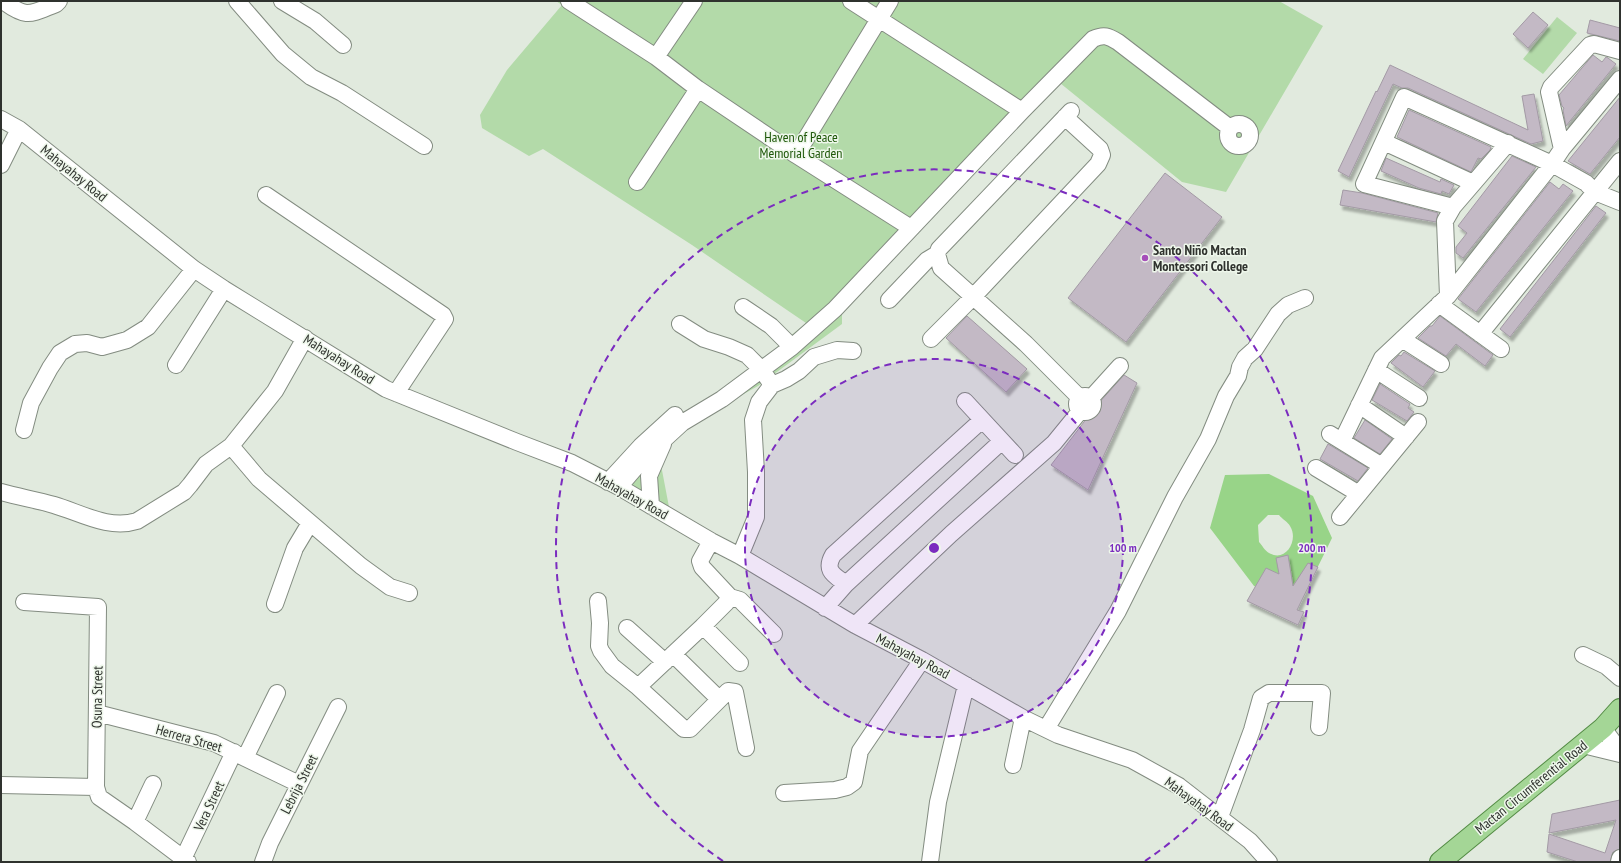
<svg xmlns="http://www.w3.org/2000/svg" width="1621" height="863" font-family="'PT Sans Narrow',sans-serif">
<defs>
<filter id="shadow"><feDropShadow dx="2.5" dy="4.5" stdDeviation="1" flood-color="#0004"/></filter>
</defs>
<rect width="100%" height="100%" fill="#e1eade"/>
<!-- green -->
<path fill="#b3daa9" d="M556,1H1279L1323,26L1226,192L1182,182L1060,83L862,289L842,312V324L758,386L677,431L661,465L669,507L617,478L691,409L745,374L806,323L692,245L543,149L529,156L482,128L480,115L507,70L562,5Z
M1557,17L1577,33L1543,74L1523,59Z"/>
<!-- water -->
<path fill="#98d488" fill-rule="evenodd" d="M1269,474L1313,496L1332,538L1301,601L1296,604L1254,586L1210,528L1225,475ZM1268,515H1279C1282,519 1288,522 1290,526C1299,540 1286,563 1269,553C1265,551 1262,545 1259,542L1258,525Z"/>
<!-- building -->
<path fill="#c3b9c5" stroke="#a39aa5" filter="url(#shadow)" d="M1533,12L1548,25L1528,48L1513,34Z
M1590,20L1620,28V41L1587,33Z
M1593,55L1602,62L1606,57L1608,58L1616,64L1566,126L1563,110L1564,108L1562,106L1559,95Z
M1390,65L1528,130L1522,96L1534,94L1543,141L1531,144L1408,88H1402L1393,84L1349,177L1338,171L1376,91L1377,92Z
M1620,97V137L1590,174L1568,161Z
M1409,110L1491,147L1490,150L1481,159L1478,158L1471,172L1397,137Z
M1512,156L1536,167L1463,258L1456,253V247L1467,233L1458,226Z
M1386,158L1440,182L1441,179L1454,185L1449,194L1442,191L1441,194L1419,188L1381,171Z
M1165,173L1222,217L1126,342L1068,298Z
M1550,182L1559,189L1563,184L1573,191L1476,312L1458,299Z
M1343,190L1362,193L1438,213L1436,222L1340,205Z
M1596,206L1606,213L1510,337L1500,329Z
M967,316L1027,369L1006,392L946,338Z
M1440,316L1493,355L1485,366L1456,344L1446,356L1418,338L1430,326H1432Z
M1404,352L1435,371L1423,387L1391,363L1399,355L1401,356Z
M1124,375L1137,383L1088,490L1051,465L1097,405Z
M1380,384L1410,404L1408,408L1414,412L1407,421L1372,400Z
M1365,420L1392,439L1380,454L1354,438Z
M1328,444L1368,468L1358,481L1320,459Z
M1288,555L1293,586L1308,563L1318,567L1297,610L1304,612L1298,625L1247,601L1266,568L1279,574L1276,558Z
M1620,800V849L1613,852L1610,862H1578L1547,852L1549,834L1605,853L1616,820L1549,833L1552,814Z"/>
<g fill="none" stroke-linecap="round" stroke-linejoin="round">
<defs>
<path id="minor" d="M3,1C27,19 30,14 56,4L59,1
M237,1L283,54L311,77L342,93L424,146
M282,1L315,21L343,45
M569,1L656,57L698,89L796,155L911,228
M890,1L879,19L1022,111
M656,57L694,1
M1071,111L939,249L937,254L941,268L1026,344L1080,398
M1,119L19,129L194,269L224,289L386,389L517,442L572,463L619,487L711,541L740,556L855,625L922,660L1023,718L1058,735L1132,760L1179,786L1250,841L1269,862
M1228 135a11 11 0 1 1 22 0a11 11 0 1 1-22 0Z
M1384,142L1473,183
M1508,143L1453,207L1364,184L1404,97L1552,164L1586,183L1595,192L1620,202
M1562,149L1620,79
M796,155L879,19L851,1
M1,165L19,129
M637,182L698,89
M266,195L443,315L445,319L396,393
M1448,296L1445,221L1453,207
M889,300L927,260L937,254
M1439,304L1501,349
M743,307L771,326L792,347
M680,324L704,339L729,347L747,355L762,370L772,385L759,402L753,420L756,472V517L740,556
M1480,334L1620,161
M931,339L973,297L1098,164L1102,155L1100,149L1065,117
M1402,339L1441,364
M176,365L224,289
M1376,370L1419,398
M772,385L786,379L799,371L814,357L837,350L853,351
M1077 404a8 8 0 1 1 16 0a8 8 0 1 1-16 0Z
M1091,398L1120,366
M965,401L1015,455
M1359,405L1406,437
M24,430L31,403L50,368L60,353L75,344L87,343L102,347L127,340L148,327L194,269
M1330,434L1382,466
M1342,441L1382,358L1448,296L1552,164L1562,149L1549,92L1551,87L1590,45L1594,44L1620,51
M231,446L259,479L361,566L390,587L409,593
M1316,468L1359,494
M608,482L641,446L675,415
M619,487L643,459L682,423L722,399L792,347L835,309L1022,111L1093,39C1104,34 1108,36 1118,42L1230,128
M1,492C19,497 37,500 54,505C81,513 109,530 137,521L184,492L190,485L206,464L231,446L275,391L305,338
M651,506L649,476L663,444
M1340,517L1418,422
M711,541L700,561L702,567L730,597L740,600L774,634
M846,584C834,575 824,571 833,555L982,420
M598,601L600,623L599,646L601,651L612,666L638,687L684,729H690L728,691L735,692L746,748
M24,602L98,607L96,787L99,797L135,822L188,862
M275,604L295,548L310,523
M825,608L846,584L1002,441
M855,625L951,534L1054,443L1081,410
M703,626L740,663
M627,628L665,662
M673,654L719,699
M1583,655L1606,666L1620,678
M638,687L703,626L726,603L730,597
M97,713L214,743L299,784
M1603,728L1620,751
M1046,729L1118,611L1175,497L1208,439L1226,396L1238,376L1240,367L1245,358L1255,349L1278,314L1288,305L1305,298
M1583,745L1620,754
M245,758L277,693
M1013,765L1023,718
M1,785L96,787
M784,793L835,790L847,787L854,782L860,751L922,660
M1220,817L1252,730L1261,698L1269,693H1322L1319,727
M135,822L153,784
M183,859L234,752
M263,862L270,843L338,707
M930,862L938,802L966,685
M1619,862L1620,858"/>
<path id="major" d="M1440,862L1603,728L1620,709"/>
</defs>
<!-- minor casing -->
<use href="#minor" stroke="#838c81" stroke-width="18"/>
<!-- major casing -->
<use href="#major" stroke="#538b44" stroke-width="22"/>
<!-- minor -->
<use href="#minor" stroke="#fff" stroke-width="16"/>
<!-- major -->
<use href="#major" stroke="#a4d696" stroke-width="20"/>
</g>
<!-- distance rings -->
<circle cx="934" cy="548" r="189" fill="#7b2cbf" fill-opacity=".12"/>
<g fill="none" stroke="#7b2cbf" stroke-width="2" stroke-dasharray="7 5">
<circle cx="934" cy="548" r="189"/>
<path d="M723 861A378 378 0 1 1 1145 861"/>
</g>
<!-- markers -->
<circle fill="#a64eba" stroke="#eef7eb" stroke-width="1.5" cx="1145" cy="258" r="4"/>
<g text-anchor="middle" dominant-baseline="central" stroke-width="3" stroke-linejoin="round" paint-order="stroke">
<!-- park labels -->
<g font-size="14" fill="#1e5709" stroke="#eef7eb">
<text x="801" y="137">Haven of Peace<tspan x="801" dy="16">Memorial Garden</tspan></text>
</g>
<!-- street labels -->
<g font-size="14" fill="#2f322e" stroke="#eef7eb">
<text transform="translate(74 173) rotate(39)">Mahayahay Road</text>
<text transform="translate(339 359) rotate(32)">Mahayahay Road</text>
<text transform="translate(632 496) rotate(29)">Mahayahay Road</text>
<text transform="translate(913 656) rotate(28)">Mahayahay Road</text>
<text transform="translate(97 697) rotate(-89)">Osuna Street</text>
<text transform="translate(189 738) rotate(16)">Herrera Street</text>
<text transform="translate(299 784) rotate(-63)">Lebrija Street</text>
<text transform="translate(1531 787) rotate(-39)">Mactan Circumferential Road</text>
<text transform="translate(1199 804) rotate(36)">Mahayahay Road</text>
<text transform="translate(209 806) rotate(-65)">Vera Street</text>
</g>
<!-- poi labels -->
<g font-size="14" font-weight="bold" fill="#2f322e" stroke="#eef7eb" text-anchor="start">
<text x="1153" y="250">Santo Niño Mactan<tspan x="1153" dy="16">Montessori College</tspan></text>
</g>
</g>
<circle cx="934" cy="548" r="6" fill="#7b2cbf" stroke="#eef7eb" stroke-width="2"/>
<g font-size="12" text-anchor="middle" font-weight="bold" fill="#7b2cbf" stroke="#eef7eb" stroke-width="3" stroke-linejoin="round" paint-order="stroke">
<text x="1123" y="552">100 m</text>
<text x="1312" y="552">200 m</text>
</g>
<!-- border -->
<rect width="1621" height="863" fill="none" stroke="#2f322e" stroke-width="4"/>
</svg>
